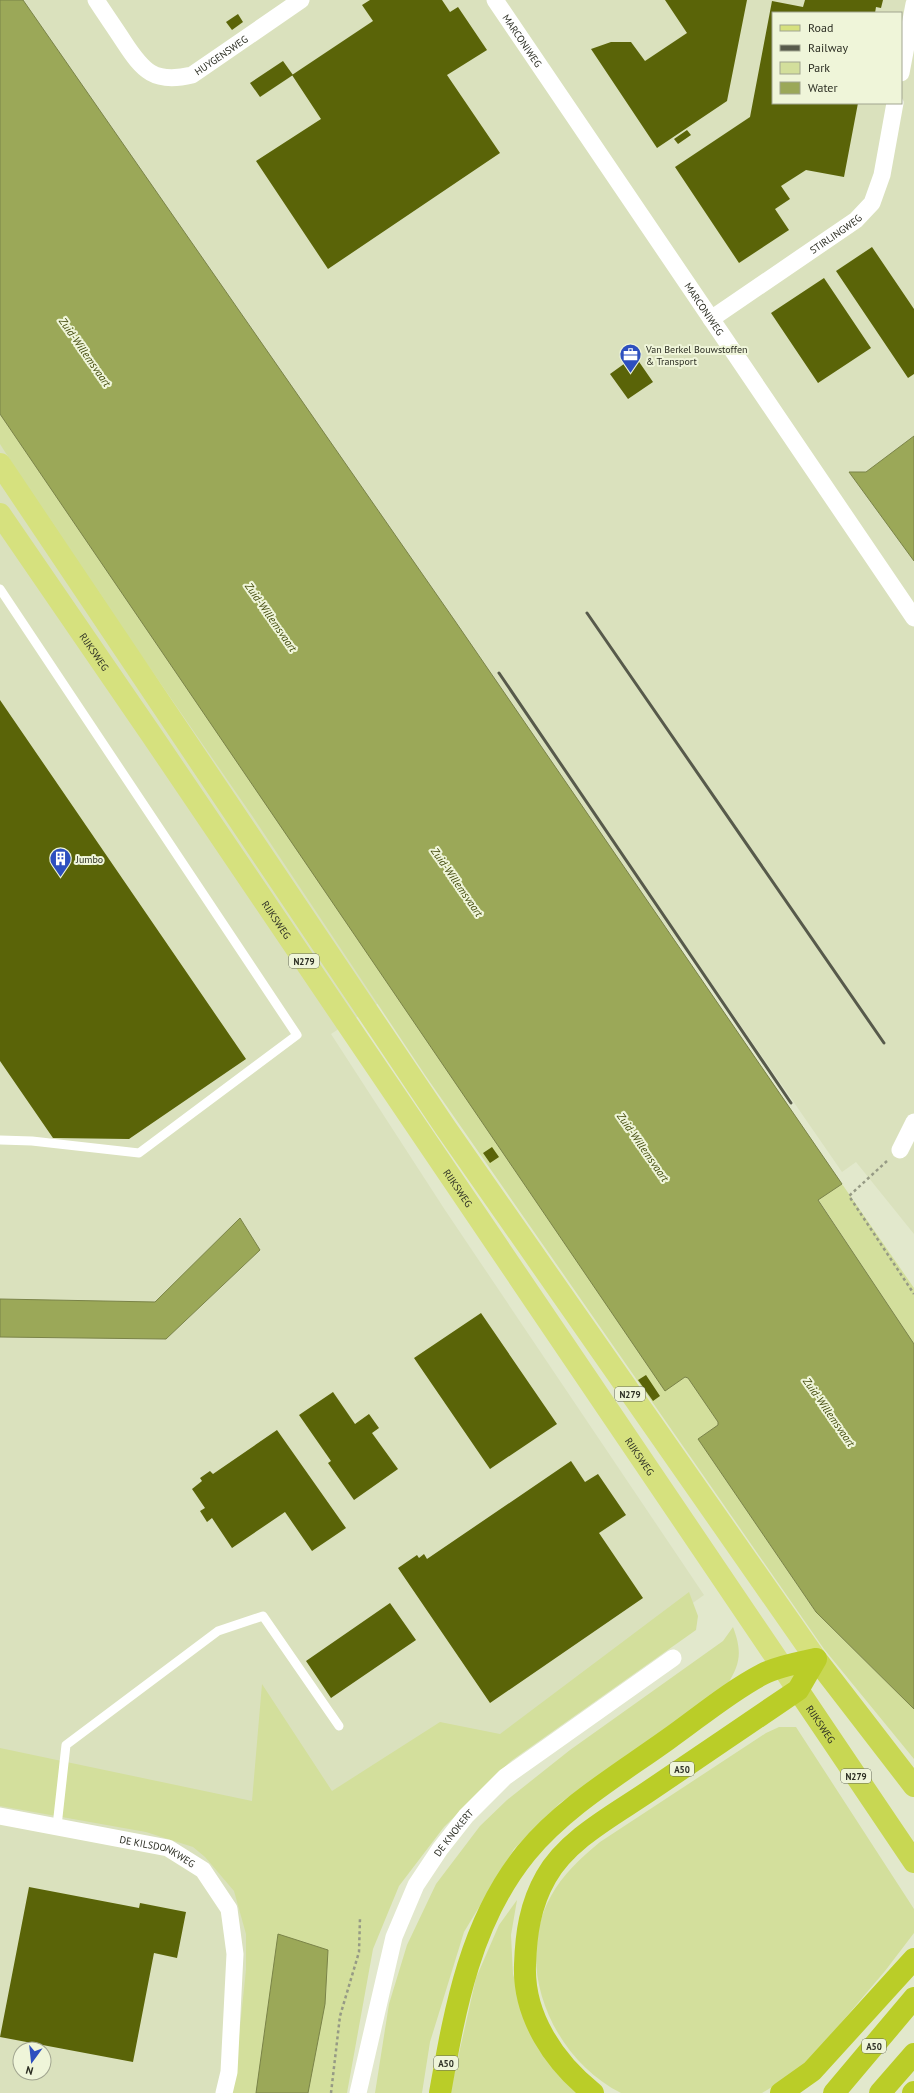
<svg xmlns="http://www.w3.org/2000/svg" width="914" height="2093" font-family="'PT Sans',sans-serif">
<rect width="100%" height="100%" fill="#e2e8cc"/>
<!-- built -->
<path fill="#dae1bd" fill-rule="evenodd" d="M0,0H914V1234L856,1162L842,1172L712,984L551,784L402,988L331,1034L445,1210L704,1595L500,1740L241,2093H0ZM773,13H901V103H773ZM20,2049H44V2073H20Z"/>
<!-- green -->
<path fill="#d3df9c" d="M0,414L665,1390L685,1377L688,1378L718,1422V1425L698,1439L816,1612L914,1709V1759L824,1649L425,1075L253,817L60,538L0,444Z
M842,1184L914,1288V1344L818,1199Z
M689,1592L698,1616L696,1630L511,1761L444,1827L399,1886L373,1949L347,2093H233L246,1970V1934L234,1891L205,1857L193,1847L146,1832L0,1806V1748L252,1801L262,1684L332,1791L440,1722L500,1734Z
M733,1627C742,1651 741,1663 727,1685L560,1803L514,1849L464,1932L430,2042L422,2093H375L389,2004L407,1945L436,1884L480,1826L507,1800L570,1750L723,1641Z
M779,1727H796L914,1909V1933L885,1971L802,2069L762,2093H621C553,2059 512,1966 551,1896C563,1874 581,1858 600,1842L766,1733Z
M517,1900L511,1935L513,1974L530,2031L553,2069L576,2093H450L476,1978L499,1925Z"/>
<!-- water -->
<path fill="#9ba858" stroke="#7a8348" d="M0,0H23L455,621L842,1184L818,1200L914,1344V1709L816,1612L698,1439L718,1425V1422L688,1378L685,1377L665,1391L0,414Z
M914,436V561L849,472H866Z
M240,1218L260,1250L166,1339L0,1337V1299L155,1302Z
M278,1934L328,1950L325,2004L308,2093H256Z"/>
<!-- building -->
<path fill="#5a6408" d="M370,0H442L450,12L458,7L487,50L447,75L500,153L328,269L256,161L321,119L292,75L373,21L362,5Z
M665,0H747L727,101L657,148L591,49L611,42H631L645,61L687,33Z
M805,0H883L881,8L876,7L875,13H773V103H858L844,177L806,170L781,186L790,199L775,209L789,230L739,263L675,167L750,117L772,1L803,7Z
M238,14L243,22L232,30L226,22Z
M283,61L293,75L260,97L250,83Z
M687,130L691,135L678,144L674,139Z
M872,247L914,309V374L908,378L836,271Z
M824,278L871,348L818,383L771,313Z
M635,356L653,382L628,399L610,374Z
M0,700L246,1059L129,1139L53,1138L0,1061Z
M492,1147L499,1157L490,1163L483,1153Z
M481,1313L557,1424L490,1469L414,1358Z
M646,1375L660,1396L653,1401L638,1380Z
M333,1392L355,1424L369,1414L379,1428L372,1433L398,1469L354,1500L328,1463L331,1461L299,1415Z
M277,1430L346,1528L312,1551L285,1512L232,1548L212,1518L207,1522L200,1511L205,1508L192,1489L202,1481L200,1478L210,1471L213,1474Z
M571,1461L585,1482L598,1474L626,1515L599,1533L643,1598L490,1703L398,1568L417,1555L419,1558L424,1554L427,1559Z
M390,1603L416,1640L331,1698L306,1661Z
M29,1887L139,1908L140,1903L186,1912L177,1958L154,1953L133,2062L0,2037Z"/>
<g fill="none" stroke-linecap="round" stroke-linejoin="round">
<!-- path -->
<path stroke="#969a85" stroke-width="2.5" stroke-dasharray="3 3" stroke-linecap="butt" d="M887,1161L849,1196L914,1294
M331,2093L340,2016L359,1952L360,1918"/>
<!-- service -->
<path stroke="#fff" stroke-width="9" d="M0,589L297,1035L139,1153L32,1141L0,1140
M57,1826L66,1745L218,1631L263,1616L339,1726"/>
<!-- minor -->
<g stroke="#fff" stroke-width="17">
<path id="s1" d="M96,0C105,14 115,28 124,42C143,71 154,84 192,75L301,0"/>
<path id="s2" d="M495,0L914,618"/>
<path d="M901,73L914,4"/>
<path id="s3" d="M711,319L856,220L872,203L882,175L895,103"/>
<path d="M900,1150L914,1122"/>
<path id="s4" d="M0,1816L168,1848L203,1870L229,1909L235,1954L229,2072L224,2093"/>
<path id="s5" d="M358,2093L394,1937L416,1885L440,1849L466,1816L505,1777L673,1658"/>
</g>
<!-- primary -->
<g stroke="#d6e17e" stroke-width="22">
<path d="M0,464L445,1127L816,1659"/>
<path id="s6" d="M0,514L153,737L798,1690"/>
</g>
<!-- trunk -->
<g stroke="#c8d753" stroke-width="22">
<path d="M816,1659L914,1786"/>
<path id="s7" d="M798,1690L914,1862"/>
</g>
<!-- motorway -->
<path stroke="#bacd28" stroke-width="22" d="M440,2093C455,2009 470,1922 526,1853C564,1807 618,1775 667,1740C697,1719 730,1691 763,1674C779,1666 798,1663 816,1659
M593,2093C554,2062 523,2016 525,1965C526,1934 530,1905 546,1877C568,1838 616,1814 652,1789C701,1756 749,1723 798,1690L816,1659
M781,2093L812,2071L914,1959
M834,2093L914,1998
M880,2093L914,2054
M913,2093L914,2092"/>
<!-- rail -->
<path stroke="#575a4b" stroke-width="3" d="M587,613L884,1043
M499,673L791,1103"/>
</g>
<!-- icons -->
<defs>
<symbol id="office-pin" viewBox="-11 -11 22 30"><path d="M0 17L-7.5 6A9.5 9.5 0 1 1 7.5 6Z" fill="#2d4fbf" stroke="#eff5d9"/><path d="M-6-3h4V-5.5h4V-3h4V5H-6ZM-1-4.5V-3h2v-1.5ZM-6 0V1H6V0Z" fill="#fff"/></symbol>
<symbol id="building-pin" viewBox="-11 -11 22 30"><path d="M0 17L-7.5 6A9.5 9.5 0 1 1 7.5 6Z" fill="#2d4fbf" stroke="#eff5d9"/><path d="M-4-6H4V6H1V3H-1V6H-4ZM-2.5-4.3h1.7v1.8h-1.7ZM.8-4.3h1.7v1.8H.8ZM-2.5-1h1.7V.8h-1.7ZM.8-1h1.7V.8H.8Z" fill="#fff"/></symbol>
</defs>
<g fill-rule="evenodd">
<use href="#office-pin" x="618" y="342" width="25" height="34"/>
<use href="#building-pin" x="48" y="846" width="25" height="34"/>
</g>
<g text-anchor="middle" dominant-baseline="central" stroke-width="4" stroke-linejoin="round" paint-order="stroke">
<!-- shield labels -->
<g fill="#eff5d9" stroke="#666a5a" stroke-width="1">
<rect x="289" y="954" width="30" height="14" rx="3"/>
<rect x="615" y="1387" width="30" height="14" rx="3"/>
<rect x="670" y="1762" width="24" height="14" rx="3"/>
<rect x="841" y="1769" width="30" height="14" rx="3"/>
<rect x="862" y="2039" width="24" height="14" rx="3"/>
<rect x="434" y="2056" width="24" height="14" rx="3"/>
</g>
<g font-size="9" font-weight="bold" fill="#2c2e23">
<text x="304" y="961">N279</text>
<text x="630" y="1394">N279</text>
<text x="682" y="1769">A50</text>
<text x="856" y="1776">N279</text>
<text x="874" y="2046">A50</text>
<text x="446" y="2063">A50</text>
</g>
<!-- street labels -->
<g font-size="10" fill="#2c2e23" stroke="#eff5d9">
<text stroke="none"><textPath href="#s2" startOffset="49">MARCONIWEG</textPath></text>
<text stroke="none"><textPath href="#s1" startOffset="169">HUYGENSWEG</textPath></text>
<text stroke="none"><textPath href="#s3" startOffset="151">STIRLINGWEG</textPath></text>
<text stroke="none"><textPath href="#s2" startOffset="373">MARCONIWEG</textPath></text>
<text stroke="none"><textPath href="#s6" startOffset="167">RIJKSWEG</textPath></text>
<text stroke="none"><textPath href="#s6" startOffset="491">RIJKSWEG</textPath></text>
<text stroke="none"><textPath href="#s6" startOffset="815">RIJKSWEG</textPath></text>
<text stroke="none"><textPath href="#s6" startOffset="1139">RIJKSWEG</textPath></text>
<text stroke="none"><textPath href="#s7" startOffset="41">RIJKSWEG</textPath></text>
<text stroke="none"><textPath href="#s5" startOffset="281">DE KNOKERT</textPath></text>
<text stroke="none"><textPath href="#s4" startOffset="162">DE KILSDONKWEG</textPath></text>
</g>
<!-- poi labels -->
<g font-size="10" fill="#2c2e23" stroke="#eff5d9" text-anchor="start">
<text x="646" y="349">Van Berkel Bouwstoffen<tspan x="646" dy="12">&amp; Transport</tspan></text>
<text x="76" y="859">Jumbo</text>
</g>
<!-- water labels -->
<g font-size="11" font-style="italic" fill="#434b0d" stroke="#eff5d9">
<text transform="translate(85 352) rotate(55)">Zuid-Willemsvaart</text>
<text transform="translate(271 617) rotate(55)">Zuid-Willemsvaart</text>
<text transform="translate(457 882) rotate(55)">Zuid-Willemsvaart</text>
<text transform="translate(643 1147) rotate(55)">Zuid-Willemsvaart</text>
<text transform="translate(829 1412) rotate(55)">Zuid-Willemsvaart</text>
</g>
</g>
<!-- legend -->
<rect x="772" y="12" width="130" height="92" fill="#eff5d9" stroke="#a1a590"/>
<rect x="780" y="25" width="20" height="6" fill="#d6e17e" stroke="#a1a590"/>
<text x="808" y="32" font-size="12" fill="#2c2e23">Road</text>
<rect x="780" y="45" width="20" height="6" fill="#575a4b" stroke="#a1a590"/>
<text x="808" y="52" font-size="12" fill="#2c2e23">Railway</text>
<rect x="780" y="62" width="20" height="12" fill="#d3df9c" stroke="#a1a590"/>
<text x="808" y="72" font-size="12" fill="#2c2e23">Park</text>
<rect x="780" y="82" width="20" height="12" fill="#9ba858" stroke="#a1a590"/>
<text x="808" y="92" font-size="12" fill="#2c2e23">Water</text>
<!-- north arrow -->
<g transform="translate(32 2061) rotate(195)"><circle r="19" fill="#eff5d9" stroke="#a1a590"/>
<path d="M0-3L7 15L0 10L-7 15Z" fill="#2d4fbf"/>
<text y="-6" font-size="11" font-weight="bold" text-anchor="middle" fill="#2c2e23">N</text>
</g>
</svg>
